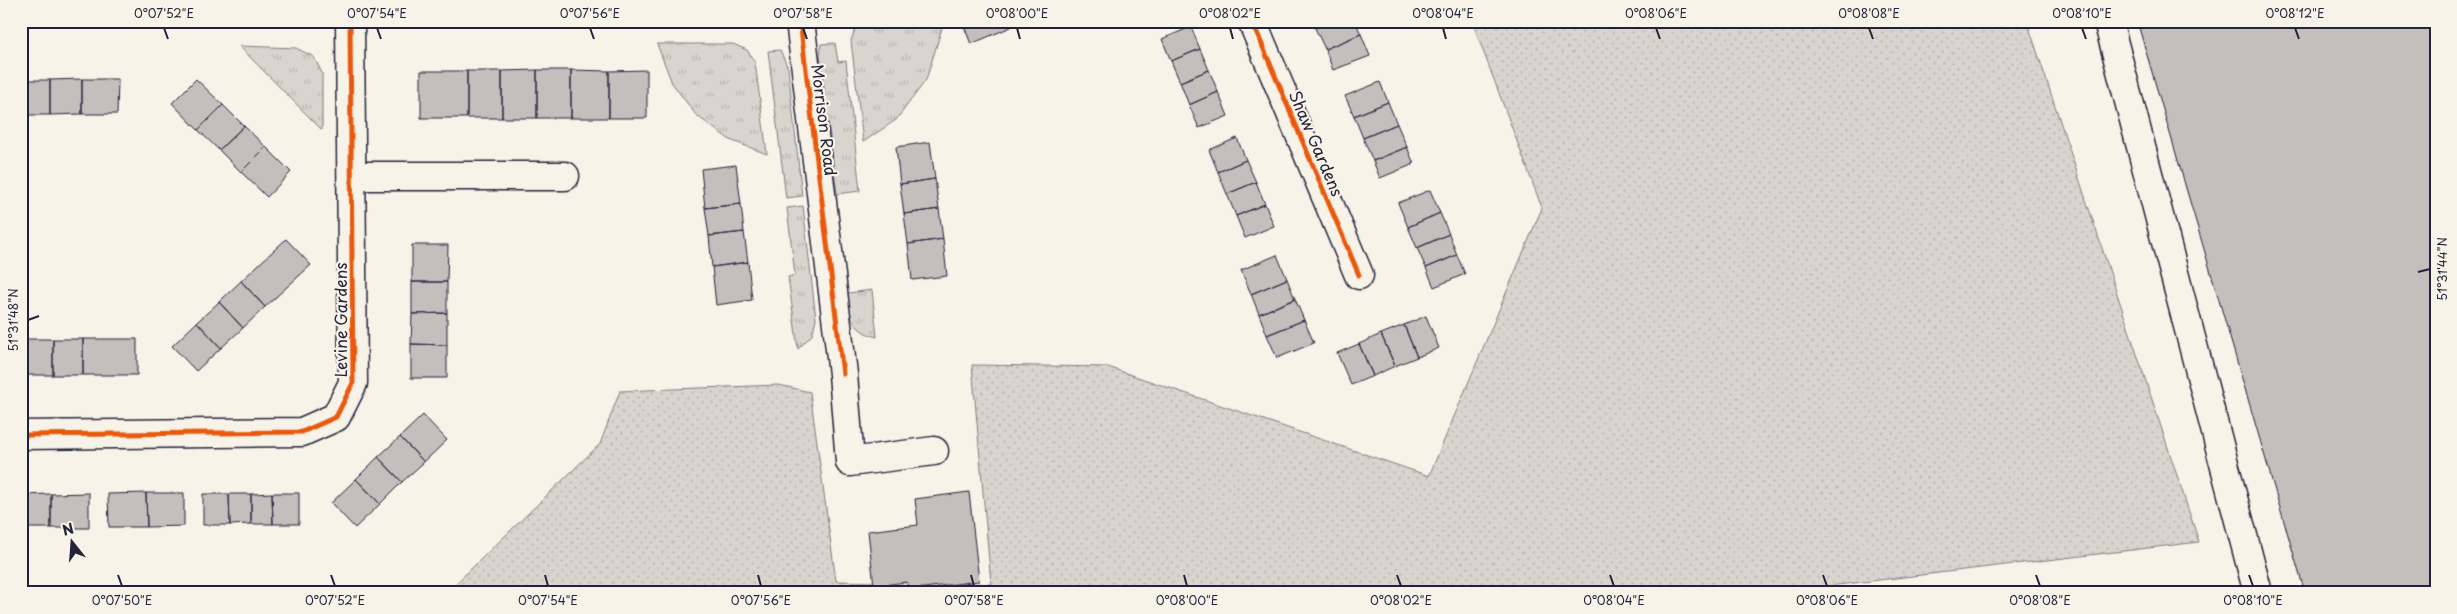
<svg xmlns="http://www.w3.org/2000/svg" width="2457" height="614" font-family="'Playpen Sans',sans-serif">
<defs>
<pattern id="grass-tufts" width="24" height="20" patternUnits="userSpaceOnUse" patternTransform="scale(1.25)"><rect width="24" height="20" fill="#d8d5cf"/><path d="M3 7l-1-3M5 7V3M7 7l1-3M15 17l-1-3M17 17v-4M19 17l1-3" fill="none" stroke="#b9b7b3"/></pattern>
<pattern id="park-dots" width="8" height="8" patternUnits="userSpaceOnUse" patternTransform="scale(1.25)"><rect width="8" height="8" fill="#d8d5cf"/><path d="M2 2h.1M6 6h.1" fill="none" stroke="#b9b7b3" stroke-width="1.8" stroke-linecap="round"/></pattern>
</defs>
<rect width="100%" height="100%" fill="#f7f3e8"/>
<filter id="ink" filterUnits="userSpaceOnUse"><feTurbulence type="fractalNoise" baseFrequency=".02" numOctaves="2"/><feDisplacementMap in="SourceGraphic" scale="10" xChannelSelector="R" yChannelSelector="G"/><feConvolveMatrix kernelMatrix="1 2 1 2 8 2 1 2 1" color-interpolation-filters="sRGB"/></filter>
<g filter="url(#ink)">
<!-- grass -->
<path fill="url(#grass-tufts)" stroke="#7d7c85" d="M862,21H941L942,28L926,80L896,120L863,142L851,41L856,26Z
M835,43L838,62L846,61L860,191L837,194L820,56L821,44Z
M657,44H733L747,50L755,62L767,154L730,140L696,115L672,83Z
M239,46L296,48L314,57L322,73V130Z
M780,50L788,68L802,196L786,198L768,51Z
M803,206L816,319L812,335L798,349L788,277L795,275L787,208Z
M872,290L877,337C852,331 849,316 848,293Z"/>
<!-- park -->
<path fill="url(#park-dots)" stroke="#7d7c85" d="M1472,21H2027L2199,542L1770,593H446L600,444L620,391L779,385L810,392L836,581L991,584L972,365L1108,367L1429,476L1542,208Z"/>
<!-- building -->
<path fill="#c2bfbd" stroke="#22223b" d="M962,21H1009L1011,27L971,44Z
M1313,21H1331L1315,28Z
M1331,21H1355L1361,34L1325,49L1315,28Z
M2137,21H2436V593H2305Z
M1191,27L1200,49L1171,61L1162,39Z
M1361,34L1370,56L1333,70L1325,49Z
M1200,49L1209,70L1180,82L1171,61Z
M537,70H571V118H537Z
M537,70V118H502V71Z
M571,70L609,71V118H571Z
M647,70V118H609V71Z
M1209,70L1218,92L1189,105L1180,82Z
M421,71H467V118H421Z
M467,71H502V118H467Z
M82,79H118L117,114H82Z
M82,79V114L50,115V80Z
M196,79L223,105L198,130L172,103Z
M22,80H50V115H22Z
M1380,82L1388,102L1354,116L1345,96Z
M1218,92L1228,116L1199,128L1189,105Z
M1388,102L1397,124L1363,138L1354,116Z
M223,105L244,126L219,150L198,130Z
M1397,124L1407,147L1373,161L1363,138Z
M244,126L266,147L241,172L219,150Z
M1237,138L1246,160L1218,172L1209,150Z
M930,142L935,179L900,184L896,147Z
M266,147L291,172L267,197L241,172Z
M1407,147L1414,164L1380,178L1373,161Z
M1246,160L1256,182L1227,194L1218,172Z
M736,165L741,204L705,208L701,169Z
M935,179L939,209L904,214L900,184Z
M1256,182L1265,204L1236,216L1227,194Z
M1430,190L1440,213L1408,227L1398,203Z
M741,204L744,232L709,236L705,208Z
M1265,204L1274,226L1245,238L1236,216Z
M939,209L943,239L908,244L904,214Z
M1440,213L1449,234L1417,248L1408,227Z
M744,232L748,262L712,267L709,236Z
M1449,234L1457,255L1426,268L1417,248Z
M286,239L311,265L265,307L241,281Z
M943,239L947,276L912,280L908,244Z
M412,245H448L447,282H412Z
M1277,255L1287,279L1251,294L1241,270Z
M1457,255L1465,274L1434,287L1426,268Z
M748,262L752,300L716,305L712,267Z
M1287,279L1295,299L1259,314L1251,294Z
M241,281L265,307L243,328L219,302Z
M412,282H447V313L412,314Z
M1295,299L1304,320L1267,335L1259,314Z
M219,302L243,328L221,348L197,322Z
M447,313V345L411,344L412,314Z
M1426,316L1439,348L1417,357L1404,325Z
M1304,320L1314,343L1277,358L1267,335Z
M197,322L221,348L196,371L172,346Z
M1404,325L1417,357L1395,366L1381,334Z
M1381,334L1395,366L1373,376L1359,344Z
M22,339H53V375H21Z
M53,339H83V375H53Z
M83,339H137V375H83Z
M411,344L447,345V378H411Z
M1359,344L1373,376L1351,385L1337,353Z
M423,415L447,440L424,462L400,437Z
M400,437L424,462L402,482L378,457Z
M378,457L402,482L380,504L356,479Z
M356,479L380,504L355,528L331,503Z
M969,492L979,581L908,590L907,582L874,586L868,531L918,525L915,499Z
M89,493V528H51V494Z
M146,493L147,527H109L108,494Z
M146,493H184V526L147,527Z
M272,493H299V524H273Z
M272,493L273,524H251V494Z
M51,494V528H21V495Z
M203,494H229L230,525H203Z
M229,494H251V524L230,525Z"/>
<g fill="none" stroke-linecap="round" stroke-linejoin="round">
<defs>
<path id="minor" d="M800,21L843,374L850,462L934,451
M1252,21L1359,275
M2108,21L2258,593
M352,176H565
M21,435L302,432L336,417L353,383L350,21"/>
</defs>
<!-- minor casing -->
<use href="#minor" stroke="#22223b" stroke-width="31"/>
<!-- minor -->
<use href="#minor" stroke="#f7f3e8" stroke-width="28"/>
<defs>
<path id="cycleway" d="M800,21L843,374
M1252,21L1359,275
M21,435L302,432L336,417L353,383L350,21"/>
</defs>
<!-- cycleway casing -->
<use href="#cycleway" stroke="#f7f3e8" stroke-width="8"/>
<!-- cycleway -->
<use href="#cycleway" stroke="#e8590c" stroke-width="5"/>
</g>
</g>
<!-- ticks -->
<path fill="none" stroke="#22223b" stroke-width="2" d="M164,28L168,39M377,28L381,39M590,28L594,39M803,28L807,39M1017,28L1020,39M1230,28L1233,39M1443,28L1446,39M1656,28L1660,39M1869,28L1873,39M2082,28L2086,39M2295,28L2299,39M2418,272L2430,269M28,320L39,316M118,575L122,586M331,575L335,586M545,575L548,586M758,575L761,586M971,575L974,586M1184,575L1187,586M1397,575L1401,586M1610,575L1614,586M1823,575L1827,586M2036,575L2040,586M2249,575L2253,586"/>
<g text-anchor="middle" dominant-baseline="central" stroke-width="4.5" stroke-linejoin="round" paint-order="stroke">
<!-- street labels -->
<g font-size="16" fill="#22223b" stroke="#f7f3e8">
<text transform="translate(825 120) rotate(83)">Morrison Road</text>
<text transform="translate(1317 143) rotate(67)">Shaw Gardens</text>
<text transform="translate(340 320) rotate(-90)">Levine Gardens</text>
</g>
</g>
<!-- margin -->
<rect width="2457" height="614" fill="none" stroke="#f7f3e8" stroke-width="55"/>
<!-- north arrow -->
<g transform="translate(72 542) rotate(343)" stroke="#f7f3e8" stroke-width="4" paint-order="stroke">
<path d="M0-4L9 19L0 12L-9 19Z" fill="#22223b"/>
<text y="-8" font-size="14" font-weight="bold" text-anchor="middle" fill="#22223b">N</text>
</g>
<rect x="28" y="28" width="2402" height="558" fill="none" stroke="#22223b" stroke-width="2"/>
<g font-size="12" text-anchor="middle" fill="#22223b">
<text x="164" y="18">0°07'52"E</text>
<text x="377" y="18">0°07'54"E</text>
<text x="590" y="18">0°07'56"E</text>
<text x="803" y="18">0°07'58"E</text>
<text x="1017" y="18">0°08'00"E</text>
<text x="1230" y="18">0°08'02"E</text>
<text x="1443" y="18">0°08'04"E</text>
<text x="1656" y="18">0°08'06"E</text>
<text x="1869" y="18">0°08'08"E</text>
<text x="2082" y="18">0°08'10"E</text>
<text x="2295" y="18">0°08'12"E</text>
<text transform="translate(2443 269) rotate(-90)" y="4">51°31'44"N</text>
<text transform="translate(14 320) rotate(-90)" y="4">51°31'48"N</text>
<text x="122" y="605">0°07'50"E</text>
<text x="335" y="605">0°07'52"E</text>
<text x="548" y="605">0°07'54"E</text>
<text x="761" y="605">0°07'56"E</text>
<text x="974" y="605">0°07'58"E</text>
<text x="1187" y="605">0°08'00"E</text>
<text x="1401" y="605">0°08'02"E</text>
<text x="1614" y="605">0°08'04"E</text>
<text x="1827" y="605">0°08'06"E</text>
<text x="2040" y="605">0°08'08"E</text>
<text x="2253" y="605">0°08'10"E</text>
</g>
</svg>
